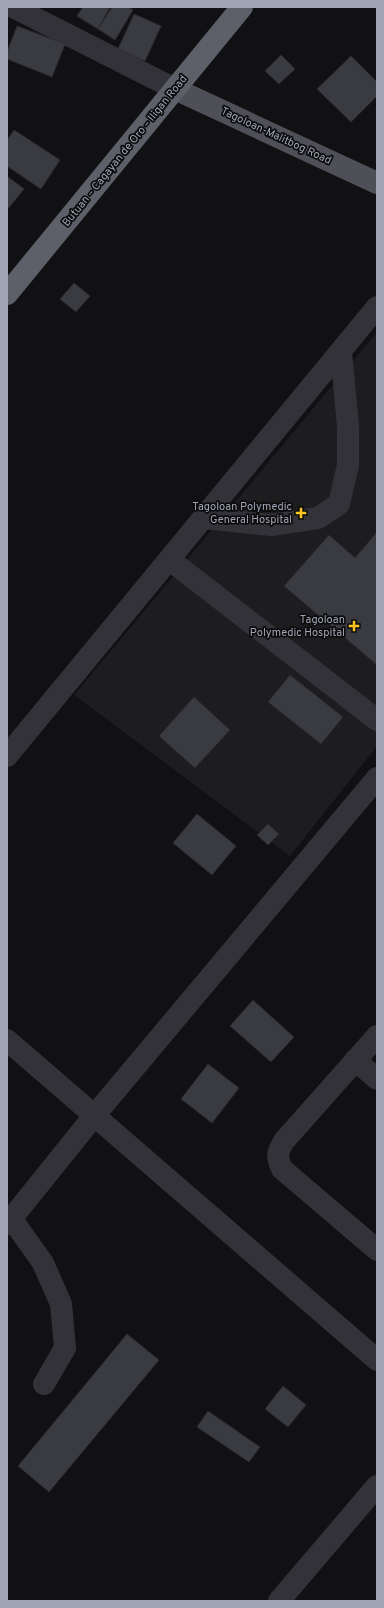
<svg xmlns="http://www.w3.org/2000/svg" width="384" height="1608" font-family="Overpass,sans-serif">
<rect width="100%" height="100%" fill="#111113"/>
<!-- built -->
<path fill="#1d1d20" d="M377,332V746L290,856L74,695Z"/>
<!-- building -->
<path fill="#3a3b40" stroke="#2b2b2f" d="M83,7H110L98,29L77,16Z
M112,7H128L133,10L115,40L98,29Z
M134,14L161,26L145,61L118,49Z
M17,26L65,44L52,77L7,59V52Z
M281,55L295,69L279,84L265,71Z
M351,56L377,82V96L351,122L317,89Z
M14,130L60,160L41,189L7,166V140Z
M7,176L24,189L7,210Z
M74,283L90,296L76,312L60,299Z
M377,532V665L284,586L329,535L355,558Z
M290,675L343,717L321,744L268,702Z
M194,697L230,730L195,768L159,736Z
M197,814L236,846L212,875L173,843Z
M268,824L279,834L268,845L257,835Z
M253,1000L294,1037L271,1062L230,1026Z
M208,1064L239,1088L212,1123L181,1099Z
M127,1334L159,1360L49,1492L18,1466Z
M283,1386L306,1405L288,1427L265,1409Z
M208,1411L260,1447L249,1462L197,1427Z"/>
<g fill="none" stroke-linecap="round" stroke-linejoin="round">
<!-- minor -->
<path stroke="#323238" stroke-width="22" d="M13,7L175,89
M204,518L271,525L318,518L339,504L348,465V426L341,352
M170,560L377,720
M7,756L377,307
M377,1036L284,1141C277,1153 276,1156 282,1169L377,1250
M7,1040L377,1360
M355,1060L377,1079
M11,1218L43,1263L61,1304L65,1348L44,1384
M7,1224L94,1116L377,778
M279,1601L377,1486"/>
<!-- major -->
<path stroke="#4e4f57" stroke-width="22" d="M175,89L377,183"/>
<!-- highway -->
<path stroke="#5d6069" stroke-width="22" d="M7,294L242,7"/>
</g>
<!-- markers -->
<g fill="#fcc520" stroke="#0c0c0d" stroke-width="1.5">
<path d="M299 507h4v4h4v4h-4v4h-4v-4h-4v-4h4z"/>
<path d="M352 620h4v4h4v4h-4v4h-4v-4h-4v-4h4z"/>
</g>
<g text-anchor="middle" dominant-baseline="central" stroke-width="3.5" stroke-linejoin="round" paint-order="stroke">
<!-- street labels -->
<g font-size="11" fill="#a1a5b4" stroke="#0c0c0d">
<text transform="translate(276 136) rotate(25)">Tagoloan-Malitbog Road</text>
<text transform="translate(125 151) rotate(-51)">Butuan – Cagayan de Oro – Iligan Road</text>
</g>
<!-- poi labels -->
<g font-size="11" fill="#a1a5b4" stroke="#0c0c0d" text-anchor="end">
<text x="292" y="507">Tagoloan Polymedic<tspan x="292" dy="13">General Hospital</tspan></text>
<text x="345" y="620">Tagoloan<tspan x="345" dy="13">Polymedic Hospital</tspan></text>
</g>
</g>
<!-- border -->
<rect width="384" height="1608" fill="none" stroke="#a1a5b4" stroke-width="16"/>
</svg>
